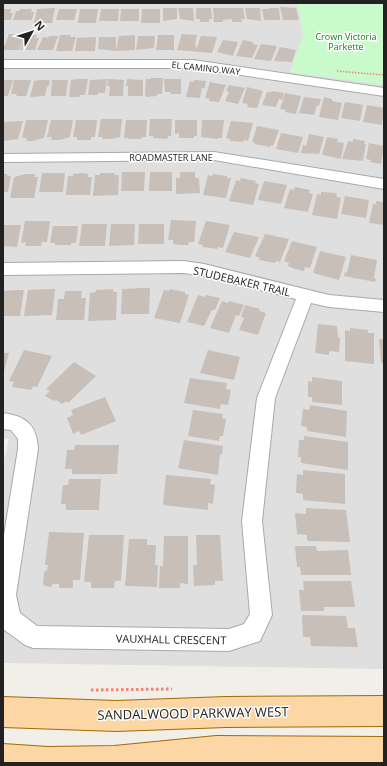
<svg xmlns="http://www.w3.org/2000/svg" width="387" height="766" font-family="'Open Sans',sans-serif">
<rect width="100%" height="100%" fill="#f2efe9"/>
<!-- residential -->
<path fill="#e0dfdf" d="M3,3H384V669L3,663V464L9,439L3,438Z"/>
<!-- park -->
<path fill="#c8facc" d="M297,3H384V85L290,72L303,34Z"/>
<!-- building -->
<path fill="#c7bfb8" d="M280,7L296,8L299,20H283Z
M55,8L52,23H34L37,9Z
M163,8H177V19L163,21Z
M178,8H193L194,21L180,19Z
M196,8H211L212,19H209V22H200V19H196Z
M213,8H243L245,19H241L242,22H232V19L223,20V22H214Z
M245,8H260L261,21L247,19Z
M269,8H279L280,20H264L262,9H269Z
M3,9H11L10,13H13L11,20H3Z
M20,9H32L31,12H34L32,20H13L16,11H19Z
M59,9H77L74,20H56Z
M80,9H98L96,23H78Z
M101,9H119L118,21H99Z
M121,9H139V21H120Z
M142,9H160V23H141Z
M9,34H19L18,36H24L19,50H3Z
M182,34L197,35L195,45H196V50L201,36L217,37L212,53L177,50Z
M27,35H37L36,38H39L35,50H20L24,37L26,38Z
M60,35H71L70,37H76L72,51H56Z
M135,35V50L116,51L119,36Z
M158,35H174V50H156Z
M49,36H58L53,50H37L43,37L48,38Z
M138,36H155L154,48L136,50Z
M96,37L95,51H75L77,38Z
M99,37H116V51L98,49Z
M223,40L238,42L233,56L217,52Z
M243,40L253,42L252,44L258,45L252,58L236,56Z
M261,44L277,46L271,61L254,59Z
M280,47L296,50L292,62L274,61Z
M151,78H163L162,94H157V96L146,97L145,94L146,79H151Z
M77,79H88L85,95H80L79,97H69L71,80Z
M107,79L105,93H98V95H88L90,80Z
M108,79L124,80L123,96H109L110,86H107Z
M127,79L143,80V96H128V86H126Z
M164,79H181V94H170L171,92H165Z
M3,80H13L8,96H3Z
M14,80H31L26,96H16L17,94H11Z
M39,80H50L49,86L47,87L45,96L30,97L34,81Z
M52,80H68L66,96H51Z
M194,80L206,81L205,88H202L200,98L186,97L190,81L194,82Z
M210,82L226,85L219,102L209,101L210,99L205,98Z
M229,85L245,88L238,104L225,101L229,92L226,91Z
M247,87L263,91L257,108L247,107L248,104L242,103Z
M272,91L284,93L282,100L279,99L276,107L262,105L267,92H272Z
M285,93L301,96L296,114L285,112L286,110L280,109Z
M304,97L321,99L319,106L317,105L314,115L299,113Z
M324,97L332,99V101L342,103L338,120L319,117Z
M345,102L363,105L360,121L341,118Z
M367,105L384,108L382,125L363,122Z
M101,119H122L120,137L110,139H102L103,137H98Z
M150,119H172L171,136H168L167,139L153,138V136H149Z
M26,120H48L44,138L32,141H27L26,138H22Z
M51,120H73L70,137L59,140H51L52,137H47Z
M76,120H97L95,137H91V140H77V137H73Z
M126,120H147L146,137H142L141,139H128V138H124Z
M175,120H197V136H194V138H179V133L175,134Z
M202,120H224L222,138H218V139L201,137Z
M23,121L18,139L3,141V122Z
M231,121L253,123L248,141L244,140L243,142L230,141V139L226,138Z
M257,126L279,130L273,146L271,145L270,147L254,144L255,142H252Z
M281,133L303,137L298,153L276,149Z
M309,134L324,137L319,154L301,153L303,145L306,146Z
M327,137L338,139L337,142L344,143L341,159L322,155Z
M353,139L365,141L364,144H366L363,161L342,159L348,141L353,142Z
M369,143L384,146L381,164L370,162L371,160L366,159Z
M122,172H145L144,191H121Z
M150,172H172V191H149Z
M180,172H195V178H199L200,193L176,194V178H180Z
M42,173H65L63,192H39Z
M82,173L88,174V177H92L90,195H66L68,176H73V174Z
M100,173H115L114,175H119L118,195L93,196L95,175H100Z
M3,174H8L7,176H11L8,192H3Z
M26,174H35L34,177H38L34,198H10L14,177Z
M213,174L227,176V178H231L226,198L203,195L208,175L212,176Z
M241,178L256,181L255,183L259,184L253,205L229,201L236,180L240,181Z
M264,181L287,185L281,204L258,200Z
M295,187L310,190L309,193L313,194L308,212L284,208L290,189L294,190Z
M321,192L336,193L337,197L341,198L337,219L312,215L317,194L321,195Z
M345,196L369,200L366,218L341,214Z
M376,201L384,202V225L369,223L373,204H376Z
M171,220L196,221L194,242H189L188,245H180L173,244V240H168Z
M25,221H50L47,242H42L41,246H25L26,242L21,243Z
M206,221L230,225L223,248L218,247L217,249L202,247L203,245L198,244Z
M82,224H107L105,246H79Z
M111,224H135L134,245L109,246Z
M139,224H164V244H138Z
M3,225H21L17,247L3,246Z
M53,226H78L76,243H71V245H55V243H50Z
M234,232L259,237L250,258L225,252Z
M265,234L289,239L280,262L276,261L275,263L259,260L260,258L255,256Z
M292,241L317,247L310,268L305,267L304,271L295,269L288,266L289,263L284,261Z
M320,251L346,257L339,280L313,273Z
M351,255L377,260L374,278L376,279L375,282L344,276L345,272L347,273Z
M142,288H150L149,314H121L122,289Z
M48,289H55L52,315L24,316L28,290Z
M113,289V292H117L116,320L88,321L90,293L96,292V290Z
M170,289L185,292V294L189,295L180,323L154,318L164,290L169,291Z
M17,290H24L20,316H3V291Z
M65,291H82L81,298H86L84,320H56L58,299H64Z
M198,295L205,297L206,295L220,298L215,310H212L204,326L187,322Z
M222,301L228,303L229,301L244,305L239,316L236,315L229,333L210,328Z
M245,305L260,309L259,311L266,313L258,335L239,330L244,318L241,317Z
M318,324L337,326L338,337L340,338L339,352L329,351V355L315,353Z
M350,328L368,330V333H374V364L345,361V330L350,331Z
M379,339H384V363H381Z
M24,350L52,356L37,387L33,386L31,390L12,387L14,382L9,381Z
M208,350L240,357L234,380L200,373Z
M3,353H9L3,375Z
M74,362L96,376L68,403L66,401L62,404L56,400L54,401L45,396L50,391L46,389Z
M312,377L342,381V405L312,402V397H308V381L312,382Z
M190,378L227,383L226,389L231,390L228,405L221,404L220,409L184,403Z
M105,397L116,421L81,435L79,431L73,434L67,418L73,415L71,410Z
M310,405L347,411L346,437L307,431V427L301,426L302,417L303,409L309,410Z
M193,410L223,414L222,418L226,419L223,436H220L219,441L188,436Z
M304,436L348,442V470L301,463V457H298L299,440H304Z
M184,440L223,446L222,455L220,454L218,475L178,468Z
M75,445H119L117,474H72V469H65L67,450H74Z
M303,470L345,474V504L303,500V494L296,493L297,474L303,475Z
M166,475L211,479L210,484L215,485L213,504L208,503V510L163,505Z
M69,479H101L99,510H66V504H61L63,485H68Z
M306,508L346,510L350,542L307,541V535L297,534L295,513L306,514Z
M49,532L84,533L80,580H73V588H59V584H53L51,587L45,586L43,584L44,572L47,570L48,565H45Z
M89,535H124L121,581H115L114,588H91V582H84Z
M196,535H220L223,581H215V585L194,586L193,565H197Z
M164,536H188V584L180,583V588H159L160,566H163Z
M129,539H147V545H156L155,565H158L157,587L125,586Z
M295,546H316L317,551L348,550L351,575H301L300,567H297Z
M303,581H351L355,607H324V611H301L299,590H304Z
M302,615L346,616L348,628H355L358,647L311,646L310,637H303Z"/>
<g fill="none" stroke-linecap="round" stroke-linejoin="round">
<defs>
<path id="minor" d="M3,60H193L384,88V96L193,68H3Z
M214,152L384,179V189L214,160L3,162V154Z
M184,261L204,264L329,295L384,300V312L329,307L311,303L275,398L262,521L272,615L260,641L229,651L33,648L25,645L3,629V541L18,449V439L11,430L3,429V413C26,416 37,425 38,449L16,595L20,613L37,626L229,629L244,624L250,614L242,521L257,398L296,299L204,276L184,273L3,275V263Z"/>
<path id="major" d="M384,696V726L226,727L116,731L3,727V697L116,701L226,697Z
M216,736L384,737V763H3V744L48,747L114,746Z"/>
</defs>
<!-- minor casing -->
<use href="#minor" stroke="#a9a9a9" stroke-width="2"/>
<!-- major casing -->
<use href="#major" stroke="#a06b00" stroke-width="2"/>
<!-- path-far1 -->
<path stroke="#fa8072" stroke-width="1.5" stroke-dasharray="1.5 1.5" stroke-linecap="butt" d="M337,71L384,75"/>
<!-- path -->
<path stroke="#fa8072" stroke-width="3" stroke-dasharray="2.5 2.5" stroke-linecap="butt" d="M91,690L172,689"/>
<!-- minor -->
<use href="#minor" fill="#fff" fill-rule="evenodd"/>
<!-- major -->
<use href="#major" fill="#fcd6a4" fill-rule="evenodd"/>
</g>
<g text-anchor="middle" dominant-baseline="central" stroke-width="3" stroke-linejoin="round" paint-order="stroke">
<!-- far-park labels -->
<g font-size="9" fill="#0c8416" stroke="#fff">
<text x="346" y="36">Crown Victoria<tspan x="346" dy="10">Parkette</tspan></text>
</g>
<!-- far-street labels -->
<g font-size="9" fill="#222" stroke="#fff">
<text transform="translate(206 68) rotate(6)">EL CAMINO WAY</text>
<text x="171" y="157">ROADMASTER LANE</text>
</g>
<!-- street labels -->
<g font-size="11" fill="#222" stroke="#fff">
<text transform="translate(242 281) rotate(13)">STUDEBAKER TRAIL</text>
<text transform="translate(171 639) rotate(1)">VAUXHALL CRESCENT</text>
</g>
<!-- near-street labels -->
<g font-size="13" fill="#222" stroke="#fff">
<text transform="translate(193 713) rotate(-1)">SANDALWOOD PARKWAY WEST</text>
</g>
</g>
<!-- border -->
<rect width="387" height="766" fill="none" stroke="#222222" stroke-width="8"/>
<!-- north arrow -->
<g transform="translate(32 32) rotate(51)" stroke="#ffffff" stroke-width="3" paint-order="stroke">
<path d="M0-3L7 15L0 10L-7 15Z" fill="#222222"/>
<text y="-6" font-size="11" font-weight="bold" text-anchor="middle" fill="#222222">N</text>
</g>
</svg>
